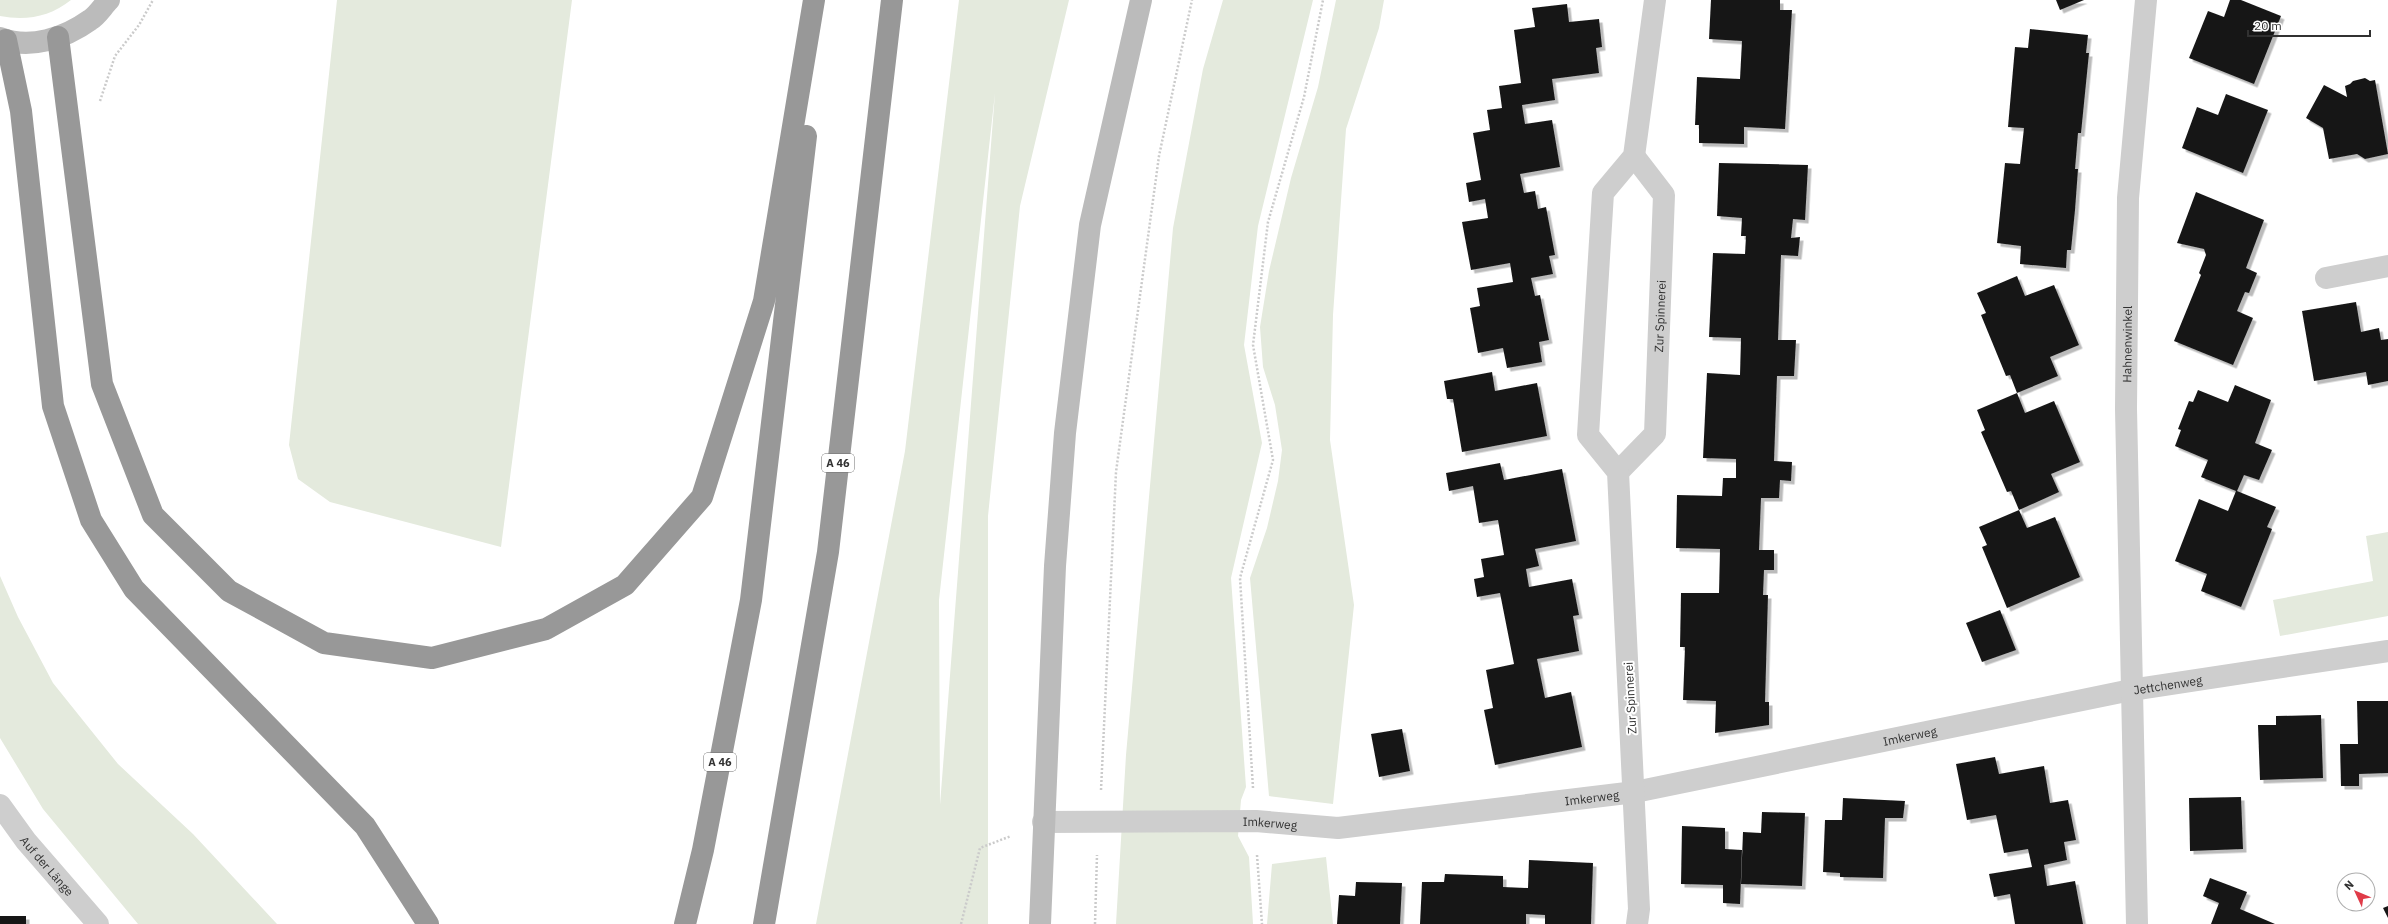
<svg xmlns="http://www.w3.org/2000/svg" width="2388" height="924" font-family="'IBM Plex Sans',sans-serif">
<defs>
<filter id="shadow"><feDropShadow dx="3.5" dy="3.5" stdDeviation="0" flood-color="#0004"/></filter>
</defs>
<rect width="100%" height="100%" fill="#fff"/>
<!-- green -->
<path fill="#e4eadd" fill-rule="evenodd" d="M0,0H71C50,17 26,21 0,16Z
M337,0H572L501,547L330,502L298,479L289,445Z
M959,0H1069L1020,206L988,516V924H816L905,451ZM995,93L940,805L939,600Z
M1223,0H1313L1258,226L1244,345L1262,443L1231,578L1246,787L1241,800L1238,836L1249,857L1253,924H1116L1126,755L1173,228L1203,69Z
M1336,0H1384L1379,28L1346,129L1333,315L1330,440L1354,605L1333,804L1269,796L1250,578L1267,528L1278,481L1282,450L1275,405L1263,367L1260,327L1269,271L1291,178L1318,87Z
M2388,532V616L2280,636L2273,600L2373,581L2366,536Z
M0,576L18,617L53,683L118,764L193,834L277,924H138L43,809L0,738Z
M1326,857L1333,924H1267L1272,864Z"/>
<!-- building -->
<path fill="#181818" filter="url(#shadow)" d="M1711,0H1780V10H1792L1785,129L1744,127V144L1699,143V125H1695L1697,77L1740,79L1742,41L1709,39Z
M2056,0H2084L2060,10Z
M2230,0H2241L2281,16L2254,84L2189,58L2208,11L2224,17Z
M1567,4L1569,22L1599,19L1602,47L1596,48L1599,73L1552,79L1555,100L1522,105L1525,124L1552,120L1560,167L1520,174L1524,193L1535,191L1538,209L1546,207L1555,255L1549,256L1553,274L1531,278L1535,296L1540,295L1549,340L1539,342L1542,362L1507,368L1503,348L1478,353L1470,308L1480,306L1477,288L1513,282L1510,263L1471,270L1462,222L1488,218L1485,199L1469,202L1466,183L1481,180L1473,133L1490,130L1487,110L1502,108L1499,86L1521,83L1514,30L1535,27L1532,8Z
M2030,29L2088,35L2086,53H2089L2081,133H2078L2075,169H2078L2075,210L2071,250H2067L2066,268L2020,264L2021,246L1997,243L2005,163L2020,164L2024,128L2008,127L2015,47L2028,48Z
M2365,78L2370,81L2375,80L2388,154L2365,159L2357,154L2329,159L2323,128L2306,118L2324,85L2347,97L2345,86L2350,84L2353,81Z
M2226,94L2268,110L2243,173L2182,148L2197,107L2218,115Z
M1719,163L1808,165L1805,220L1793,219L1791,238L1800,237L1798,256L1781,255L1778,340H1796L1794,376H1777L1774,461L1792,462L1791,481L1780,480L1779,498H1761L1759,550H1774V570H1764L1763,595H1768L1765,702H1769V725L1715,733L1716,701L1683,700L1685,647H1680L1681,593H1719L1720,549L1676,548L1677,495L1722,496L1723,478H1736V459L1703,458L1707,373L1740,375L1741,338L1709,337L1713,253L1745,254L1746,236H1741L1742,218L1717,216Z
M2196,192L2264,220L2246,268L2257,273L2249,293L2245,292L2237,311L2253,318L2233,365L2174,341L2201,275L2199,273L2206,255L2204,249L2177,243Z
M2017,276L2025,296L2054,285L2079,345L2050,357L2058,376L2017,393L2025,413L2054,401L2080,462L2051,474L2059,492L2019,510L2011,491L2007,492L1981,432L1985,430L1977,410L2017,393L2010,375L2006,376L1981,315L1986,313L1977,293Z
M2356,302L2361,332L2379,328L2381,340L2388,339V381L2368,385L2366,372L2314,381L2302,311Z
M1492,372L1495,391L1537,383L1547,436L1462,452L1453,399H1447L1444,381Z
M2235,385L2271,400L2255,443L2272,450L2259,480L2244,475L2237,491L2276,507L2267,527L2272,529L2241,607L2201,591L2207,574L2175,561L2199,499L2228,511L2236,491L2201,477L2208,460L2175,446L2181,430L2178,429L2189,401L2193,402L2198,390L2228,402Z
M1500,463L1504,480L1562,469L1576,541L1535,549L1539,566L1526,569L1529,587L1572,579L1579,615L1573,616L1579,651L1537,659L1545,698L1571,692L1582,747L1495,765L1484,710L1493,708L1486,670L1514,664L1500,593L1477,597L1474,579L1484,577L1481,559L1504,555L1498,520L1479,523L1473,486L1449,491L1446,473Z
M2019,510L2027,528L2055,517L2080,577L2007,608L1982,547L1987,545L1979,527Z
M2000,610L2016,650L1982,662L1966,623Z
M2357,701H2388V773L2359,774V786H2341L2340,744H2358Z
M2321,715L2323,778L2260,780L2258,725H2276V716Z
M1402,729L1410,771L1379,777L1371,734Z
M1995,757L1999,774L2044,766L2050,803L2068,800L2076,840L2064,842L2067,860L2044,865L2047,886L2075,881L2083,924H2015L2010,894L1994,897L1989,874L2032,867L2028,849L2004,853L1996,815L1967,820L1956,764Z
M2241,797L2243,849L2190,851L2189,798Z
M1843,798L1905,801L1903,818H1885L1883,878L1840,877V873L1823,872L1825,820H1842Z
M1762,812L1805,813L1802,886L1741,884L1743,832L1761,833Z
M1682,826L1725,828V849L1742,850L1740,904L1723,903V885L1681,884Z
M1529,860L1593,863L1591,924H1545V915L1526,914V924H1420L1422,882H1444L1445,874L1503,876V887L1528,888Z
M2210,878L2247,892L2240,909L2275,924H2211L2219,903L2203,896Z
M1356,882L1402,883L1400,924H1337L1339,895L1355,896Z
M2388,906V918L2383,908Z
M0,916H26V924H0Z"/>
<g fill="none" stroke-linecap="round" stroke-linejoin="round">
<!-- path -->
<path stroke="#cbcbcb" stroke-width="2.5" stroke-dasharray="2 2" stroke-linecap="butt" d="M100,101L115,56L139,25L153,0
M1253,788L1240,578L1273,460L1253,345L1268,222L1304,97L1323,0
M1101,790L1116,472L1159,156L1192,0
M1257,855L1262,924
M961,924L980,848L1011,836
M1095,924L1097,855"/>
<!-- minor -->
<g stroke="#cecece" stroke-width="22">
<path d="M2326,278L2388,266"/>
<path id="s1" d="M1618,472L1655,434L1664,195L1634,156"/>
<path id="s2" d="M0,805L26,841L98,924"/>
<path id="s3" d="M1043,822L1256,821L1338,828L1635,792L2131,690L2388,651"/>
<path d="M1637,924L1639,909L1618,472L1588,435L1603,193L1634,156L1655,0"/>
<path id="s4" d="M2137,924L2126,409L2128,198L2146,0"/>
</g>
<!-- secondary -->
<path stroke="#bbb" stroke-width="22" d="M0,38C30,50 65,38 90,20C97,16 103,6 109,0
M1040,924L1055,566L1065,433L1090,225L1141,0"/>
<!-- motorway -->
<path stroke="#989898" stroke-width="22" d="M58,37L102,384L153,515L229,591L324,643L432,658L546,629L625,585L702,497L764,301L814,0
M6,40L21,111L53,406L91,520L134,589L365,826L428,924
M685,924L703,850L751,600L806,136
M764,924L828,552L892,0"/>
</g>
<g text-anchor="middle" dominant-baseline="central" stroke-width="4" stroke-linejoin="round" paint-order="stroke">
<!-- shield labels -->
<g fill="#fff" stroke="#6f6f6f" stroke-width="1">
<rect x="822" y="454" width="32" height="18" rx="3"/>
<rect x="704" y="753" width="32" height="18" rx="3"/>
</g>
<g font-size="11" font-weight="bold" fill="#313131">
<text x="838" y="463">A 46</text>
<text x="720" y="762">A 46</text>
</g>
<!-- street labels -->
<g font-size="12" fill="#313131" stroke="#fff">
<text stroke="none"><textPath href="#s1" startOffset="171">Zur Spinnerei</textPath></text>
<text stroke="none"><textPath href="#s4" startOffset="580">Hahnenwinkel</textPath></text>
<text stroke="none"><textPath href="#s3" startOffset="1138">Jettchenweg</textPath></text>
<text transform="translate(1630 698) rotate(-93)">Zur Spinnerei</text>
<text stroke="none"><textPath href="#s3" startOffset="875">Imkerweg</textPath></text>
<text stroke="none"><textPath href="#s3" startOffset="551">Imkerweg</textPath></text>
<text stroke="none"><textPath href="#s3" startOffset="227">Imkerweg</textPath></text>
<text stroke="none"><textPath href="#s2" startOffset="77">Auf der Länge</textPath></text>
</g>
</g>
<!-- north arrow -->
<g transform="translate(2356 892) rotate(314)"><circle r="19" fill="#ffffff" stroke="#adadad"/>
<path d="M0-3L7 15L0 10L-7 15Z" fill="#e03b48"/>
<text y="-6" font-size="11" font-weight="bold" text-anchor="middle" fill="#313131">N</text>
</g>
<!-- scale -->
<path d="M2248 30v6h122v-6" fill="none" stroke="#313131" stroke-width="2"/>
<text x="2254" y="30" font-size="12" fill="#313131" stroke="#ffffff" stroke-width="3" paint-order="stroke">20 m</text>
</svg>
